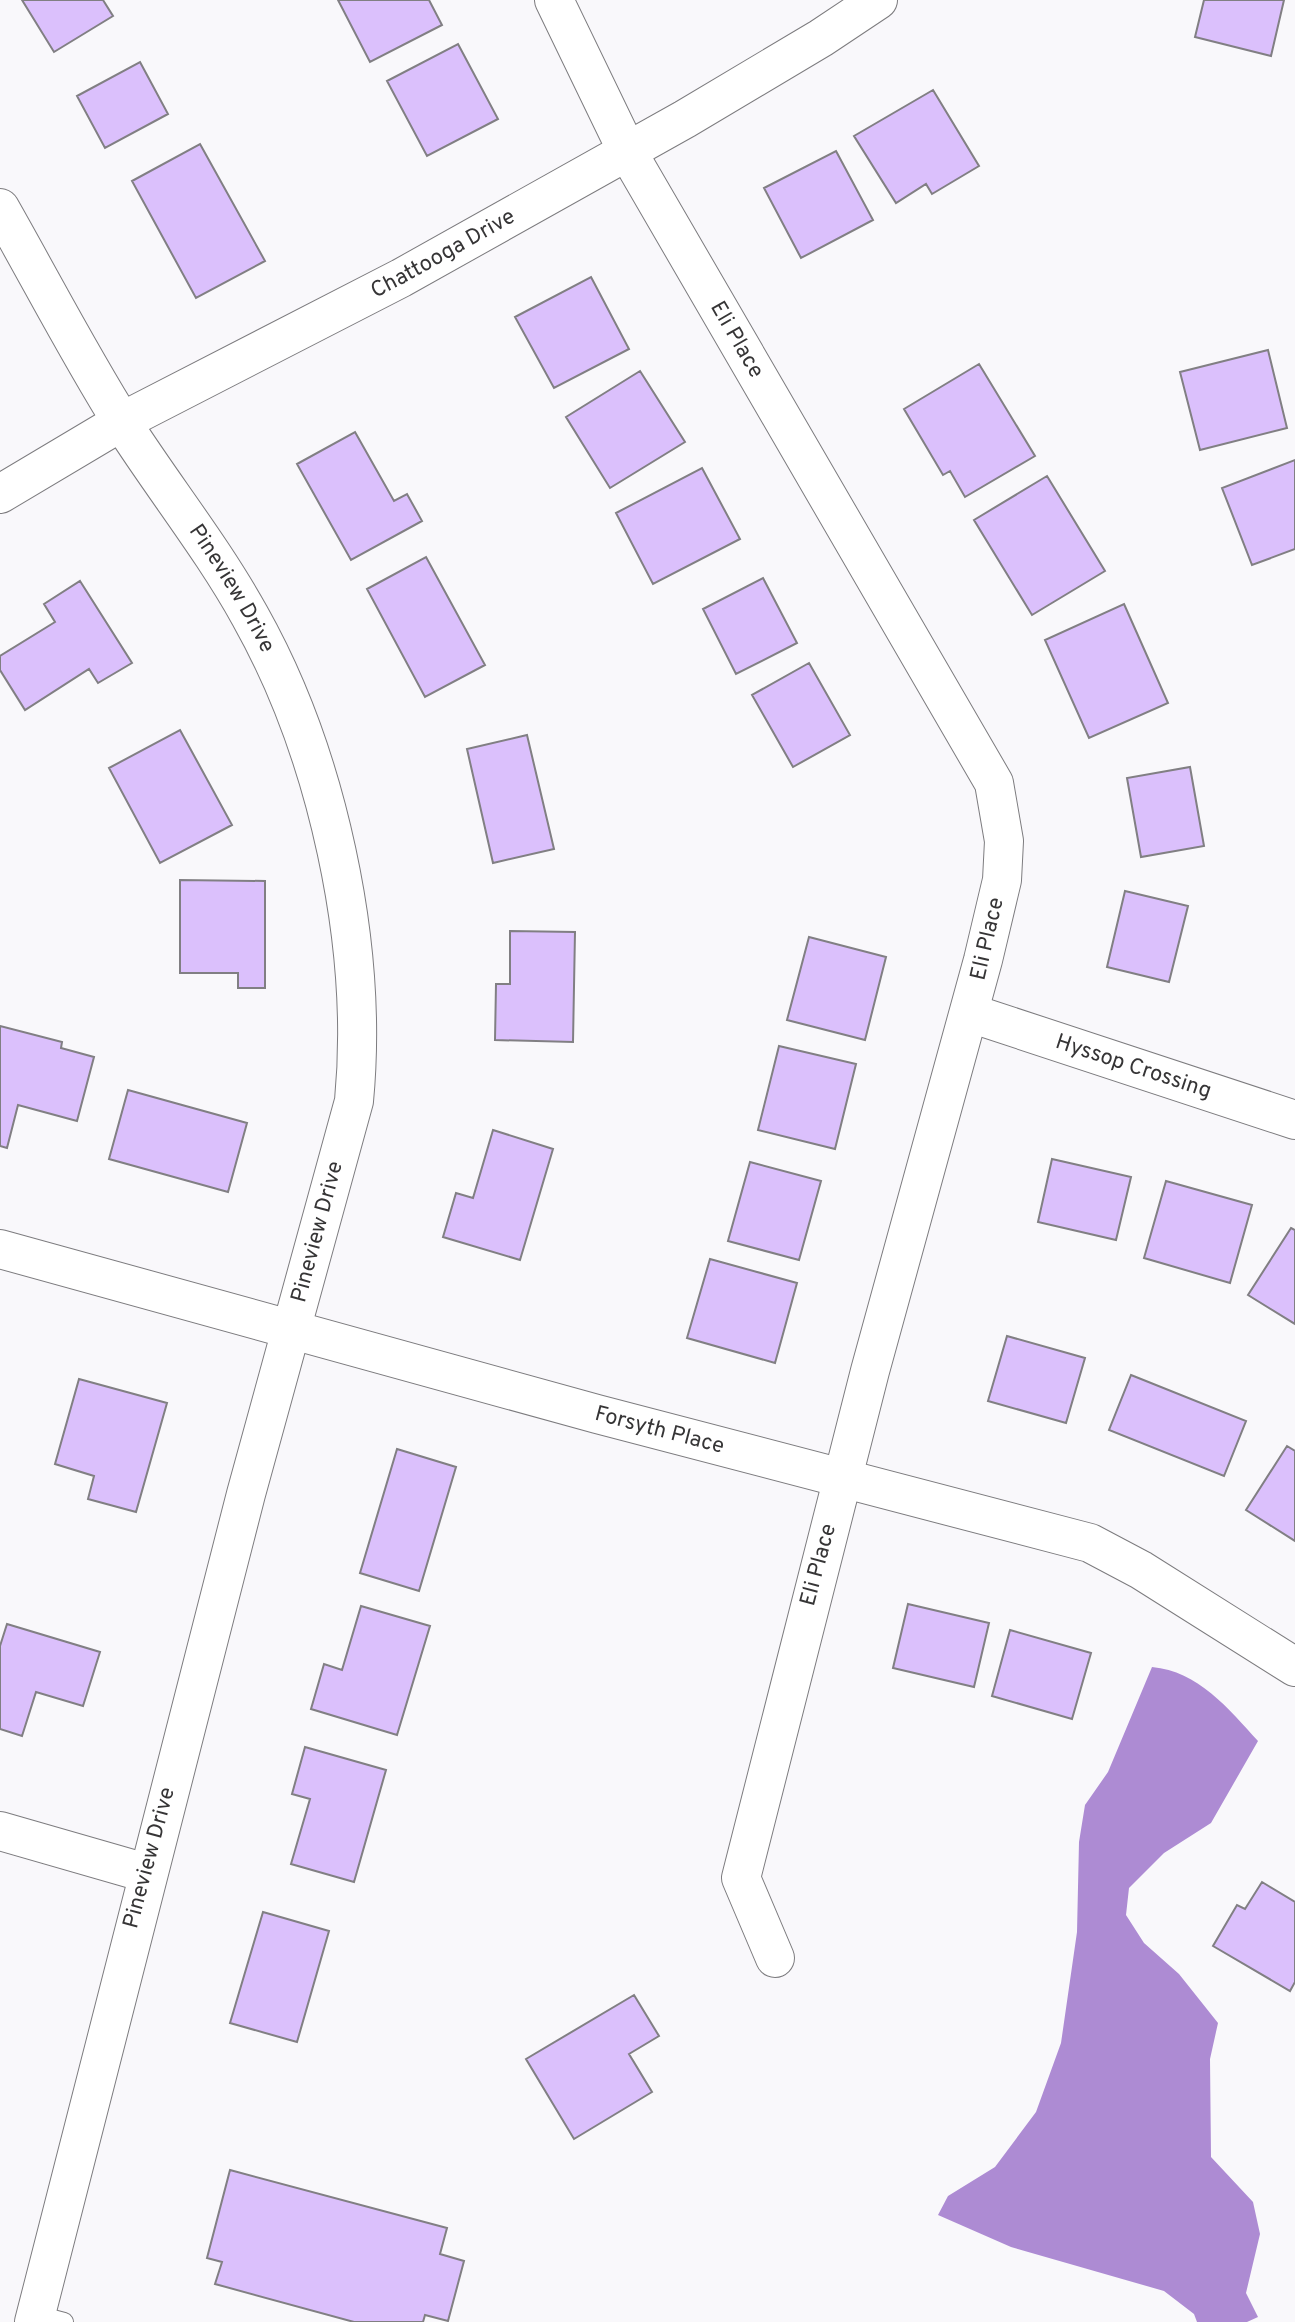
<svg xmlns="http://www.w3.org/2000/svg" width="1295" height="2322" font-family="Overpass,sans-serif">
<rect width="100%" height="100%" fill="#f9f8fb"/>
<!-- water -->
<path fill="#ad8bd3" d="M1152,1667C1198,1671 1229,1709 1258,1741L1211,1823L1164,1853L1129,1888L1126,1915L1144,1943L1179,1974L1218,2023L1210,2059L1211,2157L1253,2202L1260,2234L1246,2293L1258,2317L1247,2322H1197L1194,2314L1164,2291L1011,2247L938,2215L948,2196L995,2167L1036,2112L1061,2043L1077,1932L1079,1842L1085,1805L1108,1772Z"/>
<!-- building -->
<path fill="#dbc0fc" stroke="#817f83" stroke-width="2" d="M22,0H103L113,16L54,52Z
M338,0H429L442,25L370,62Z
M1204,0H1284L1271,56L1195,37Z
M458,44L498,119L427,156L387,81Z
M140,62L168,114L105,148L77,96Z
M933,90L979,166L932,194L926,184L896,203L854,136Z
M200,144L265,261L196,298L132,181Z
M836,151L873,220L801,258L764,188Z
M591,277L629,349L554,388L515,317Z
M1268,350L1287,428L1200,450L1180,372Z
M979,364L1035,456L965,497L950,471L943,475L904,409Z
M640,371L685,442L610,488L566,417Z
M355,432L394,501L407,494L422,521L351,560L297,464Z
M1295,460V549L1252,565L1222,488Z
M702,468L740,539L653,584L616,513Z
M1047,476L1105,571L1032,615L974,520Z
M426,557L485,665L425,697L367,589Z
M763,578L797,643L736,674L703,609Z
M80,581L132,663L98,683L89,669L25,710L0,670V656L55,622L44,604Z
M1124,604L1168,703L1089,738L1045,640Z
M809,663L850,735L793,767L752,695Z
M180,730L232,825L160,863L109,768Z
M527,735L554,849L493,863L467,749Z
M1190,767L1204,846L1141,857L1127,778Z
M180,880L265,881V988H238V973H180Z
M1125,891L1188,906L1169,982L1107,967Z
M510,931L575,932L573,1042L495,1040L496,984H510Z
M809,937L886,957L865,1040L787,1020Z
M0,1026L62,1042L61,1048L94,1057L77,1121L18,1105L7,1148L0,1146Z
M779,1046L856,1064L835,1149L758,1130Z
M128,1090L247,1123L228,1192L109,1159Z
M493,1130L553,1149L520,1260L443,1237L456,1193L473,1198Z
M1052,1159L1131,1177L1116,1240L1038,1222Z
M750,1162L821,1181L799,1260L728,1241Z
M1166,1181L1252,1205L1230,1283L1144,1258Z
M1291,1228L1295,1230V1324L1248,1295Z
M710,1259L797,1283L775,1363L687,1338Z
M1007,1336L1085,1358L1066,1423L988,1401Z
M1131,1375L1246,1421L1224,1476L1109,1430Z
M79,1379L167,1403L136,1512L88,1499L94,1476L55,1464Z
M1287,1446L1295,1451V1541L1246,1510Z
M397,1449L456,1467L419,1591L360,1573Z
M908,1604L989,1623L974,1687L893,1668Z
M361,1606L430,1626L397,1735L311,1709L324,1664L342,1670Z
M7,1624L100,1652L83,1706L36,1692L22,1736L0,1729V1646Z
M1010,1630L1091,1653L1072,1719L992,1696Z
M305,1747L386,1770L354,1882L291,1864L310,1799L292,1794Z
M1262,1882L1295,1902V1982L1290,1991L1213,1946L1237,1905L1245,1909Z
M263,1912L329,1931L297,2042L230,2023Z
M634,1995L659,2036L629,2054L652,2092L574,2139L526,2059Z
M230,2170L447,2228L440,2254L464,2261L448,2321L425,2315L423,2322H354L215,2284L222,2262L207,2258Z"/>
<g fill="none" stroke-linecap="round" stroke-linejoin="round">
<defs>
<path id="service" d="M34,2314L64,2322"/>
<g id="minor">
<path id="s1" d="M554,0L627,151L994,783L1004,841L1002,880L983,960L870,1371L741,1878L775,1958"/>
<path id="s2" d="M0,208C41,280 79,354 123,424C164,488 213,549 250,616C327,753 369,944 354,1101L246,1494L34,2322"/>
<path id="s3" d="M0,494L121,422L401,278L685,119L821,38L878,0"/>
<path id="s4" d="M970,1013L1295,1120"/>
<path id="s5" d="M0,1249L597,1414L1090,1543L1141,1570L1295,1667"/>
<path d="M0,1831L146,1873"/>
</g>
</defs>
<!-- service casing -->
<use href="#service" stroke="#7d7c7f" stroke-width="20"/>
<!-- minor casing -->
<use href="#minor" stroke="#7d7c7f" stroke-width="40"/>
<!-- service -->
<use href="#service" stroke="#fff" stroke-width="18"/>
<!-- minor -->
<use href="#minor" stroke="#fff" stroke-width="38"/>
</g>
<g text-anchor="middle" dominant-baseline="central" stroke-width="6" stroke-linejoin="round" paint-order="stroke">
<!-- street labels -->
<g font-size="22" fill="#363536" stroke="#fff">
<text stroke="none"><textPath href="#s3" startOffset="504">Chattooga Drive</textPath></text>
<text stroke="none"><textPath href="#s1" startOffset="386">Eli Place</textPath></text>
<text stroke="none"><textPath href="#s2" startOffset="446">Pineview Drive</textPath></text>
<text transform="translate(988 939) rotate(-77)">Eli Place</text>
<text stroke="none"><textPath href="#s4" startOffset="172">Hyssop Crossing</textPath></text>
<text transform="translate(318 1232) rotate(-75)">Pineview Drive</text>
<text stroke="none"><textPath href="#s5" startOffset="684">Forsyth Place</textPath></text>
<text transform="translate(819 1565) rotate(-75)">Eli Place</text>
<text transform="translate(150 1858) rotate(-75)">Pineview Drive</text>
</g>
</g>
</svg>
